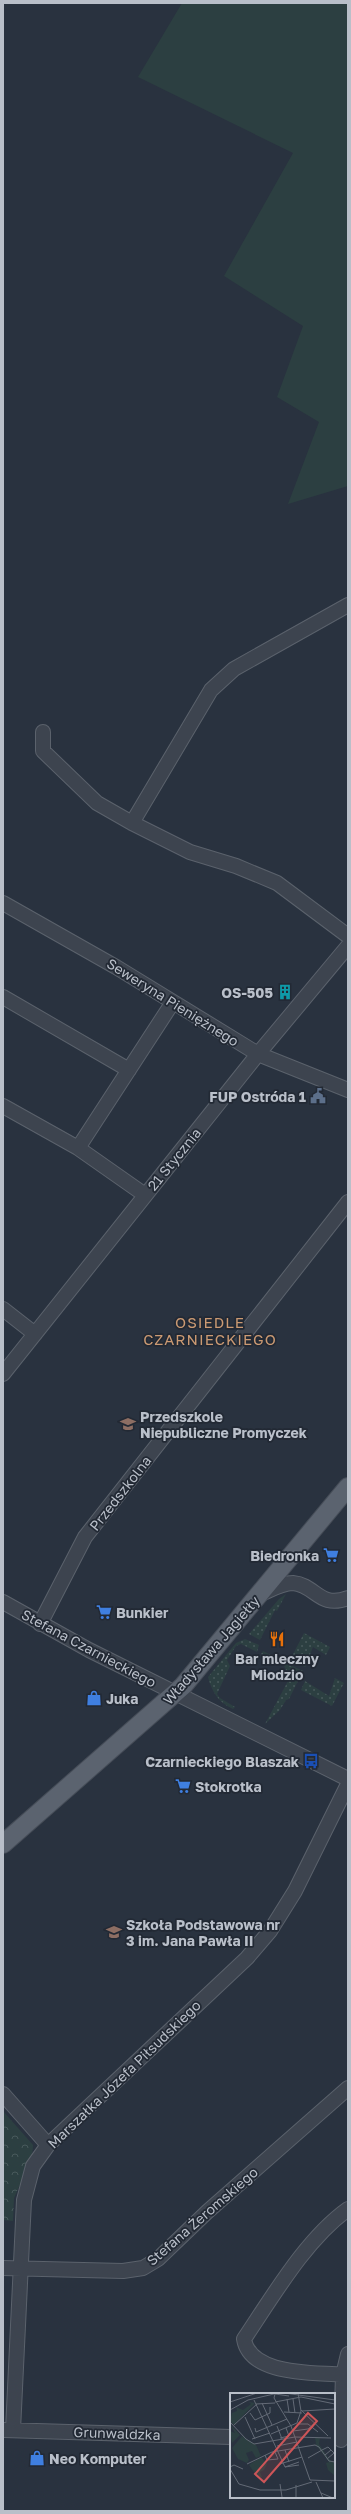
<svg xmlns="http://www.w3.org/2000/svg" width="351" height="2514" font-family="'Golos Text',sans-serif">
<defs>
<pattern id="grass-dots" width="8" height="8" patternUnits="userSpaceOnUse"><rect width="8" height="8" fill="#2c3f41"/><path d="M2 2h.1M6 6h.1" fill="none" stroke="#48595b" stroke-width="1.8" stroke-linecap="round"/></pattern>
<pattern id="park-crowns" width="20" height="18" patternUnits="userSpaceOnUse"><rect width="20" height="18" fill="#2c3f41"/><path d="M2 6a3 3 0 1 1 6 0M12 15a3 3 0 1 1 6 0" fill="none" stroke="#48595b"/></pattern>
</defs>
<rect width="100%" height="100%" fill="#29323f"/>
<!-- grass -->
<path fill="url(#grass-dots)" d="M286,1594L277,1611L275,1610L260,1640L249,1634L279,1599Z
M304,1633L330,1647L326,1655L313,1647L305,1667L290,1660Z
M245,1639L259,1645L257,1652L241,1644L236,1646L227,1660L230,1666L217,1694L220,1698L235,1707L233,1709C218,1702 212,1692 208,1677L236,1643Z
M263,1651L283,1661L281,1665L261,1654Z
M286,1663L303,1671L289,1699L286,1700L280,1710L265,1724L288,1681L289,1675L284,1666Z
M335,1678L344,1683L332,1706L301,1690L305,1681L329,1696Z"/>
<!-- park -->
<path fill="url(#park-crowns)" d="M3,2111L33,2145L32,2158L14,2198L13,2221L3,2220Z"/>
<!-- garden -->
<path fill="#2c3f41" d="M182,3H348V486L288,504L319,422L277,397L303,326L224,276L293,153L138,77Z"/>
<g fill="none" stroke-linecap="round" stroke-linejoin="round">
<defs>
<path id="minor" d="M348,605L234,669L211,690L132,823L190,852L236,866L277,883L348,936
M43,732V751L97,803L132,823
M3,903L116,967L258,1054L348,1090
M3,997L129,1070
M3,1106L78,1148L145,1195
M78,1148L173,1002
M3,1309L35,1334
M3,1374L258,1054L348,946
M261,1594C270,1590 282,1583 293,1583C316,1585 319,1609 348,1598
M3,1602L89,1650L348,1779
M40,1624L85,1537L348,1202
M3,2094L48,2145
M3,2268L123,2271L143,2268L158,2259L207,2212L348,2088
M343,2375C314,2372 250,2376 244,2339C273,2296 306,2239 348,2209
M4,2430L231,2437
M13,2430L24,2200L33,2166L48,2145L247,1958L270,1931L295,1891L348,1784
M341,2440L343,2375L348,2354"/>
<path id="major" d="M3,1844L183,1686L348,1487"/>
</defs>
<!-- minor casing -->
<use href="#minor" stroke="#5b626c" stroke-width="16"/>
<!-- major casing -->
<use href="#major" stroke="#464d58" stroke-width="20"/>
<!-- minor -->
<use href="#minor" stroke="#3d444f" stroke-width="14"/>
<!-- major -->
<use href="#major" stroke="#5b636f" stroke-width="18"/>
</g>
<!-- icons -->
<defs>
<symbol id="building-bare" viewBox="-9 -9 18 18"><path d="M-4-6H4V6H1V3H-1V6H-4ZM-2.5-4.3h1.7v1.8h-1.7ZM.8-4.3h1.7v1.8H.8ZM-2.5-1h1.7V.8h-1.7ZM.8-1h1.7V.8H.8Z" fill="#0f9aa8" stroke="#222934" stroke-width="2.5" paint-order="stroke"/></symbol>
<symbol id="civic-bare" viewBox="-9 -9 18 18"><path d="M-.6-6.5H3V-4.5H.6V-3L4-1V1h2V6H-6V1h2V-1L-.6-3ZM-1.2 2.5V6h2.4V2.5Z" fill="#5c6f8a" stroke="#222934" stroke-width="2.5" paint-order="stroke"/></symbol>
<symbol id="school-bare" viewBox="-9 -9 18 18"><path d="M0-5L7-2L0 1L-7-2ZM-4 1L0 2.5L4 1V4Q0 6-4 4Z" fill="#8d6e63" stroke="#222934" stroke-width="2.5" paint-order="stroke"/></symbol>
<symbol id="supermarket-bare" viewBox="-9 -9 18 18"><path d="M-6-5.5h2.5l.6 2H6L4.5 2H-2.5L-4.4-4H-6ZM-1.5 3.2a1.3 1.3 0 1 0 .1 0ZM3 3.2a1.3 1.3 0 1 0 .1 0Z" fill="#3f7fe0" stroke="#222934" stroke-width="2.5" paint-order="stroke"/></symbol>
<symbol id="restaurant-bare" viewBox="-9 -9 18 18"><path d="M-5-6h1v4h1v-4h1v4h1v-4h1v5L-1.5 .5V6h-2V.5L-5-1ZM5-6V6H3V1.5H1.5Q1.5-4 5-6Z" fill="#e8710a" stroke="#222934" stroke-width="2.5" paint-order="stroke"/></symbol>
<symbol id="shop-bare" viewBox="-9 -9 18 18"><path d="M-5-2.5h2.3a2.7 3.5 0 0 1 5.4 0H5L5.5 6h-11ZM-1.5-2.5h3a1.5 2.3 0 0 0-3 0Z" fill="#3f7fe0" stroke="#222934" stroke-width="2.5" paint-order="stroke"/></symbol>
<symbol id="bus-bare" viewBox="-9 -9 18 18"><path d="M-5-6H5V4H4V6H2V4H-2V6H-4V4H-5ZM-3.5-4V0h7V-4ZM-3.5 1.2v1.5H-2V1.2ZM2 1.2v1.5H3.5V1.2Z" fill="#1a4fb4" stroke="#222934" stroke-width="2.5" paint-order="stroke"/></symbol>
</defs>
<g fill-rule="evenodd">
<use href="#building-bare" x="274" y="981" width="22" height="22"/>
<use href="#civic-bare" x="307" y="1085" width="22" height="22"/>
<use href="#school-bare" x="117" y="1413" width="22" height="22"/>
<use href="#supermarket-bare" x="320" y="1544" width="22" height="22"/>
<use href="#supermarket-bare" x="93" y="1601" width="22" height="22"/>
<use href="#restaurant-bare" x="266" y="1628" width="22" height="22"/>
<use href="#shop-bare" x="83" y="1687" width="22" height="22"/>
<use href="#bus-bare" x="300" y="1750" width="22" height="22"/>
<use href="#supermarket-bare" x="172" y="1775" width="22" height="22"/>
<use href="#school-bare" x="103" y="1921" width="22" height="22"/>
<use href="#shop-bare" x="26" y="2447" width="22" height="22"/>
</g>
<g text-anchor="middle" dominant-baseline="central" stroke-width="3.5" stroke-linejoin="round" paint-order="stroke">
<!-- poi labels -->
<g font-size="14" font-weight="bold" fill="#b9bfc9" stroke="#222934" text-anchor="start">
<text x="273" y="992" text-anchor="end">OS-505</text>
<text x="306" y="1096" text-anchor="end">FUP Ostróda 1</text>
<text x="140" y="1416">Przedszkole<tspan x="140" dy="16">Niepubliczne Promyczek</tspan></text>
<text x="319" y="1555" text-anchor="end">Biedronka</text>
<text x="116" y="1612">Bunkier</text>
<text x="277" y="1658" text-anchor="middle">Bar mleczny<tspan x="277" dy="16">Miodzio</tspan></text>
<text x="106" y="1698">Juka</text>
<text x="299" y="1761" text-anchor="end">Czarnieckiego Blaszak</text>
<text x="195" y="1786">Stokrotka</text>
<text x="126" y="1924">Szkoła Podstawowa nr<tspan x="126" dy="16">3 im. Jana Pawła II</tspan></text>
<text x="49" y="2458">Neo Komputer</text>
</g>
<!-- street labels -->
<g font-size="14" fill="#b9bfc9" stroke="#222934">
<text transform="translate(173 1002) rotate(32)">Seweryna Pieniężnego</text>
<text transform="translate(174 1159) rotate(-51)">21 Stycznia</text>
<text transform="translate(120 1493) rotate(-52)">Przedszkolna</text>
<text transform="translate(89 1648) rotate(28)">Stefana Czarnieckiego</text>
<text transform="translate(211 1650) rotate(-49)">Władysława Jagiełły</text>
<text transform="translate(124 2074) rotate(-44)">Marszałka Józefa Piłsudskiego</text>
<text transform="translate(202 2216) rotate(-41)">Stefana Żeromskiego</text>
<text transform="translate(117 2433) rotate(2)">Grunwaldzka</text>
</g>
<!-- neighbourhood labels -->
<g font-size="15" letter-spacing="1" fill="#cb9a73" stroke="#222934">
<text x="210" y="1322">OSIEDLE<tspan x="210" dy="17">CZARNIECKIEGO</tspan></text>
</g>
</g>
<!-- overview -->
<g transform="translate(230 2393)">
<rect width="105" height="105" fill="#29323f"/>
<path d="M19,9L25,10L4,32L0,28L2,20L7,18L6,14L13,17L21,11Z" fill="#2c3f41"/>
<path d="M85,44L90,45L89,51L99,66L105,70V83L98,77L96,70L99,69L86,52Z" fill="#2c3f41"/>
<path d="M0,31L10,42L2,50L0,38L5,40ZM12,43L26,52L31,63L26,65L22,58L16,60L19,67L17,70L8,66L2,55ZM31,64L37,71L34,77L30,79L32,84L28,85L19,72Z" fill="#2c3f41"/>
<path fill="none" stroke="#636a76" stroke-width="1" d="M54,0L105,7M59,3L45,1L44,5L61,33L80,87L105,88M57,6L59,19M63,6L65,20M24,7L55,74L69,72M0,9L27,0M45,9L71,4L105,11M32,10L42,32M26,11L45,10M0,17L18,7L44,1M71,17L98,43M72,18L105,16M54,19L72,20M20,20L25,27L40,20V14M15,24L25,46M0,29L16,46L24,51L65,44L101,45M68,31H78L88,39M4,32L27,11M47,33L52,46M25,35L26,39L57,26M63,38L78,36L85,30M41,41L67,30L71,18L68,0M50,45L59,43L56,35M22,46L40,40M47,53L67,49M55,57L59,69M92,57L98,54L101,57L95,62M35,62L37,67L48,66L45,59M78,65L92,57M97,66L104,60L101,57M17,71L42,59L85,52L89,54L99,68L105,69M50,71L72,64M0,74L4,72L13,76M55,74L69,69M0,76L9,91L30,97H56L82,89M86,89L93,105M50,91L52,104M91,100L103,105M66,105V92"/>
<path fill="#cd5558" fill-opacity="0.15" stroke="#cd5558" stroke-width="2" d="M78,20L87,28L34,89L25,81Z"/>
<rect width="105" height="105" fill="none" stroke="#b9bfc9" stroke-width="2"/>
</g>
<!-- border -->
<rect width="351" height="2514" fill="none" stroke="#b9bfc9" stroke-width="8"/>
</svg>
